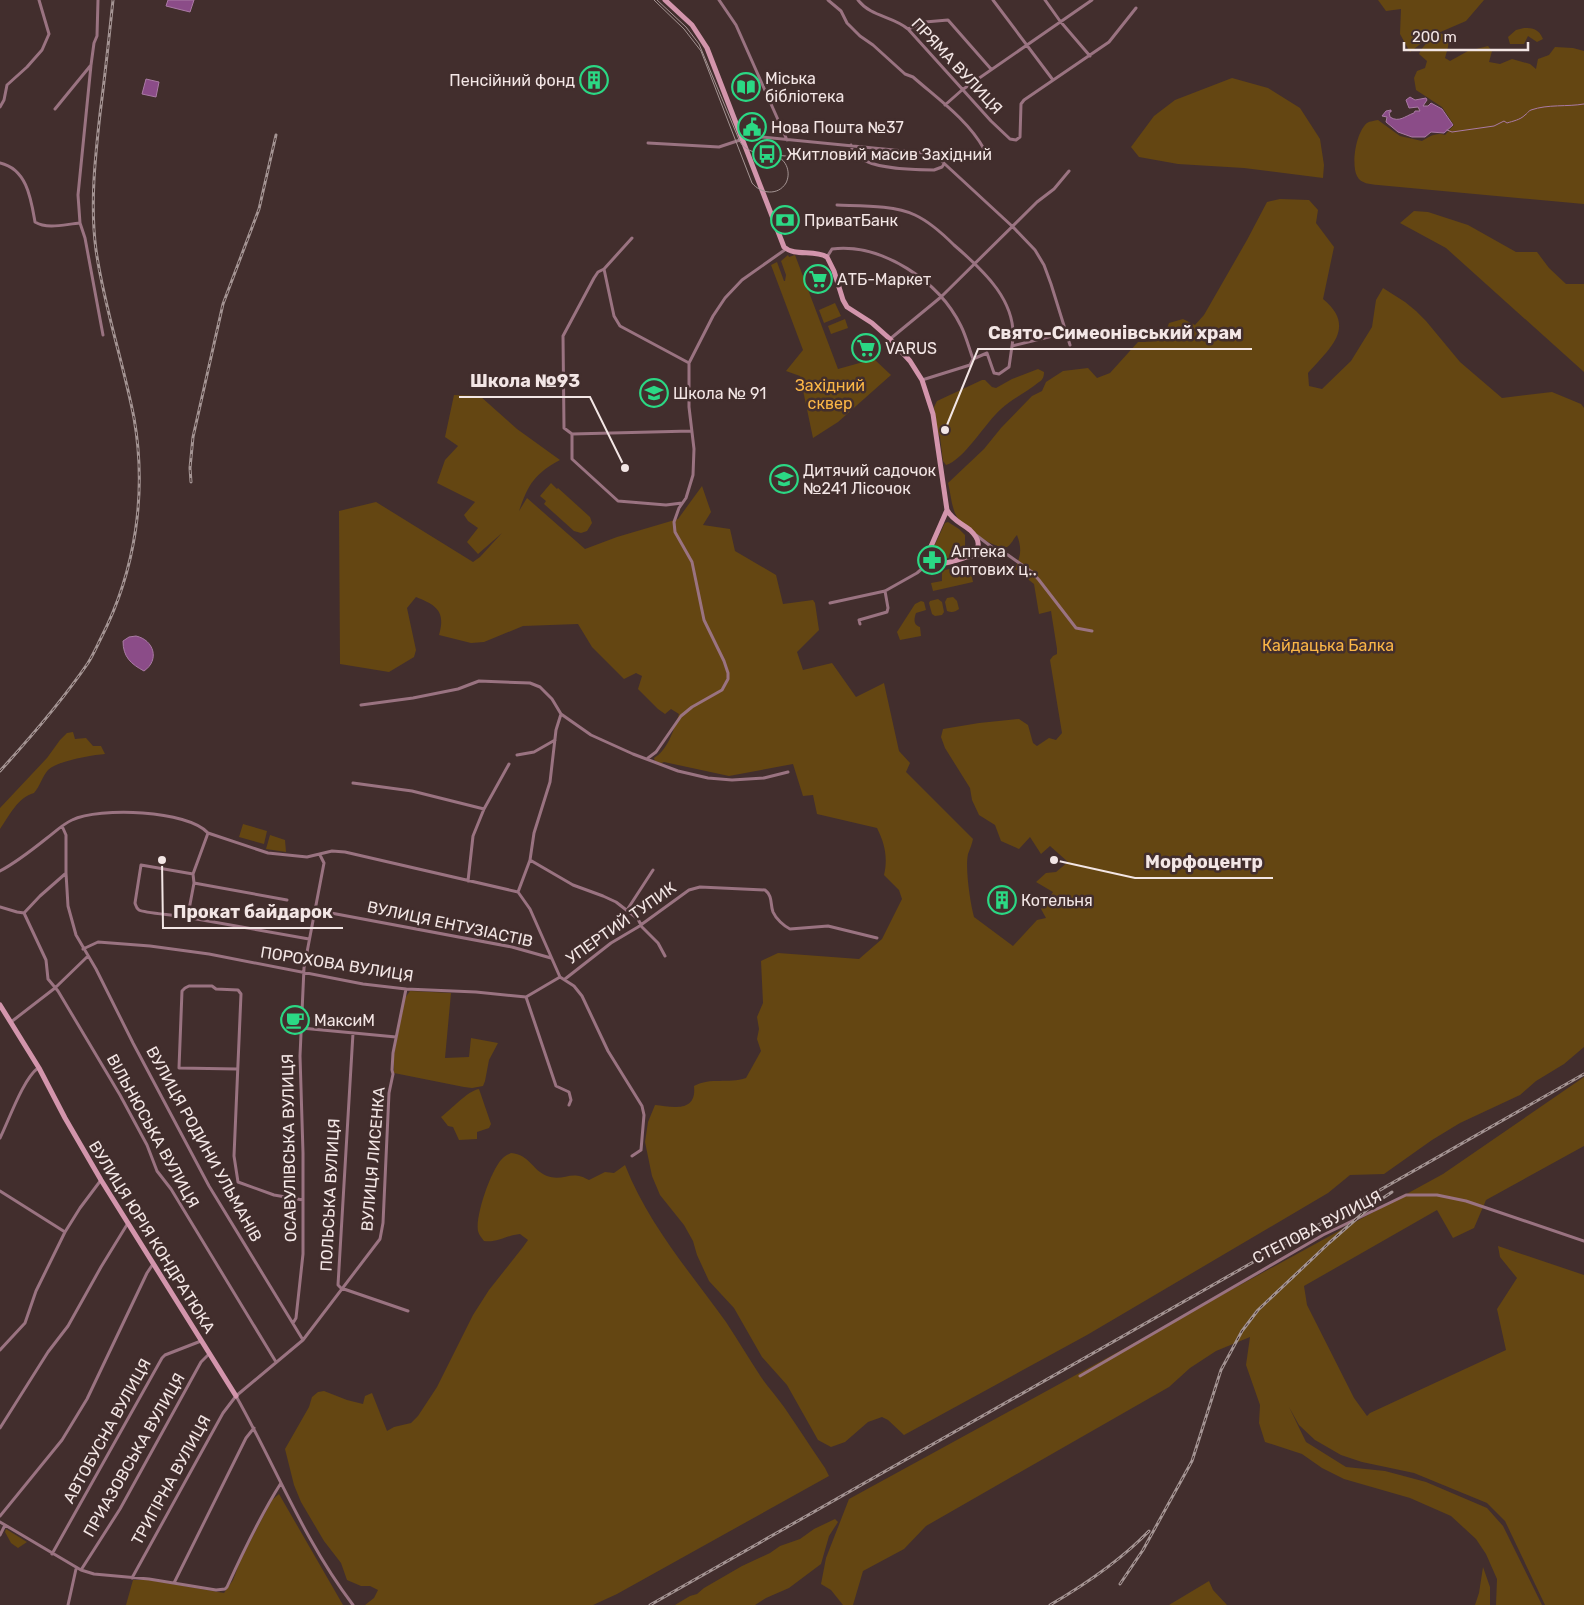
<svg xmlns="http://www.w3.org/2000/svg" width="1584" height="1605" font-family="Rubik,sans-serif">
<rect width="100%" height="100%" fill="#422e2d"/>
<!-- green -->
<path fill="#644612" d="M1378,0H1484L1466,21L1431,36L1410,52L1400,34L1401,9L1386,11Z
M1524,28C1533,28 1539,29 1543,39L1537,42L1528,36L1524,44H1510L1508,37L1516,30Z
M1440,33L1449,37L1448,47L1445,58L1450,61L1468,51L1488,46L1492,51L1489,62L1500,64L1512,59L1530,64L1536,69L1538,59L1549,55L1555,47L1573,48L1584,51V204L1378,185C1370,184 1361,184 1357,176C1351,164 1356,132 1367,123C1370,121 1374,121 1378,120L1400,136L1422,141C1429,137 1436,132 1445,135L1454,125L1442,107L1416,90L1414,78L1417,71L1425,68L1427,61L1419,54C1422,46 1432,37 1440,33Z
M1232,78L1268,88L1300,108L1320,139L1324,165L1323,178L1244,168L1178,164L1139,157L1131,147L1154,116L1175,100Z
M1280,199L1309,200L1318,210L1316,223L1334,247L1323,299C1357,327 1330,348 1308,373L1309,386L1322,389L1351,361L1372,327L1376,300L1383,288L1405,302L1416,311L1426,321L1460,362L1502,398L1552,392L1581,404L1584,408V1047L1564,1064L1536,1081L1520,1095L1460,1123L1432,1140L1384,1174L1350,1175L1328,1193L1087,1335L904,1435L888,1420L882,1417L868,1422L845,1442L831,1447L818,1440L787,1385L762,1357L734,1308L709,1281L697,1255L693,1241L684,1225L660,1195L652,1176L645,1142L648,1122L655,1105C672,1107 697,1113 694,1086C711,1077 728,1084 746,1078L761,1051L757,1039L759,1029L757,1017L763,1003L761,961L778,953L859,959L882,939L902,899L899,890L884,875C888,858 885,844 877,828L817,814L813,795L803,796L793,764L729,776L664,762L661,763L655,761L654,758C668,750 674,729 679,714L671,709L665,714L658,709L638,689L642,676L636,673L624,679L592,647L578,624L523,626L484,642L471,643L439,635C446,611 436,605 416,597L407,608L416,650L414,657L389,672L340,664L339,511L376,502L473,562L480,557L502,533L478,554L467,542L478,528L468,521L464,515L475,502L437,483L445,460L458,446L445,437L454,395L480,396L517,429L560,460C534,474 528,485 519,511L527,498L585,549L617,537L678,519L702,486L711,512L703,525L730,529L735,551L776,575L783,604L813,600L815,603L819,630L797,652L803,670L832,663L856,697L884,683L899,751L910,763L906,772L973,839C972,844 970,849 968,854C965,868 970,902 974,917L1013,946L1037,920L1046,918L1041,909L1053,892L1036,882L1046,873L1056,872L1068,862L1050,846L1041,854L1030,837L1019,849L1001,841L995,825L979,815L972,800L970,788L945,748L941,737L943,729L979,723L1019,719L1028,725L1033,743L1037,746L1049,738L1056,740L1062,733L1050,660L1053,656L1057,654V649L1051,611L1039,614L1034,584L1015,569C1021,555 1022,549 1017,535C1014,538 1011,545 1007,547C996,551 962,526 957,517C951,507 951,494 948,483L984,449L1001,428L1032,396L1042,391L1046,382L1063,371L1088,368L1097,378L1110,373L1138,342C1157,342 1162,341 1169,323L1183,319L1195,325L1204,315L1247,240L1267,202Z
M1414,211L1428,212L1468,225L1516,252H1537L1549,268L1566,284H1584V372L1446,248L1400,223Z
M788,255L789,257L795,255L838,369L874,359L891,375L838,422L813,438L800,376L786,371L803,350L771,265L777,262L784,281H785L786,275L781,261Z
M835,303L841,316L824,323L819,310Z
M845,319L848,328L831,334L828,326Z
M1038,369L1044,372C1044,376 1043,380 1039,382C1027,392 1013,398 1001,409C986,422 964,460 946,465L943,461L940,437L936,426L934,407L937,401L982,380H985L992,387L996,388L1012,379Z
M551,483L557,489L558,488L590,517L592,523L587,531L581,533L574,531L544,504L546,501L540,496Z
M948,522L959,529L965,535V548C959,556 940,562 930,560V555L945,523Z
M969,564L973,582L933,591L931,583L942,581V573L945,570Z
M953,597L957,601L959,609C955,612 952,613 947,611L945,602L947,598Z
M938,599L942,602L944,612L942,615L935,616L932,614L929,603L930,601Z
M921,601L924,602L926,610L916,613C914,619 913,625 920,627L921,636L900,640L897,632L915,604Z
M73,732L75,739L86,738L93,746H101L105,754C92,755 57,761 48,770C42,777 40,786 34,793C18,797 9,816 0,829V808L47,758L60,740L67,733Z
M243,824L267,831L264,844L239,837Z
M270,835L285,840L286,852L266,849Z
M410,991L451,993L445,1058L469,1057L471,1038L498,1043L489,1060L485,1081L483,1086L472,1088L464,1087L394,1073V1054L405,998Z
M1584,1077V1146L1486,1200L1474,1228L1453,1238L1437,1210L1304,1286L1307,1305L1354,1398L1367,1416L1370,1413L1506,1350L1497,1309L1517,1278L1500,1257L1498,1246L1584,1275V1605H1545L1505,1521L1487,1503L1414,1473L1362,1462L1341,1455L1315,1440L1299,1425L1289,1407L1306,1442L1346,1467L1385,1471L1426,1482L1487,1508L1503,1526L1542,1605H1496L1497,1579L1486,1554L1476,1539L1451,1516L1410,1498L1344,1479L1322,1468L1302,1454L1265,1442L1259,1423L1260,1405L1246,1365L1250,1337L1216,1351L1190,1368L1169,1387L926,1526L904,1549L863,1571L853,1605H843L831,1590L821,1584L826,1558L849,1499L1443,1174Z
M479,1089L491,1124L489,1128L477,1132V1139L459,1140L453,1127L448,1126L441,1117C452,1109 467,1091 479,1089Z
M511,1153C530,1155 532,1170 547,1176C564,1182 571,1169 589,1180L605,1172L614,1173L625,1165C648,1224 690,1272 726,1322C738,1340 749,1359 761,1377C768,1387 777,1397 784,1407C798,1427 811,1448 825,1468L829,1476L617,1594L593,1605H365L374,1598L378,1590L370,1586H361L347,1580L341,1563L324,1541L301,1502L294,1485L285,1449L309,1407L312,1397L318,1392L324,1391L347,1400L363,1404L365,1396L372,1393L387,1431L394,1427L411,1423L418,1416L437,1387L473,1315L489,1290L523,1247L528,1240L520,1234C507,1235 497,1243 484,1241C481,1237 479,1235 478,1231C475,1216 492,1166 504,1157C506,1155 509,1154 511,1153Z
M279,1494L343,1605H126L133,1580H149L224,1593L233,1580L241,1559L272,1500Z
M835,1519L838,1522L829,1536L821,1564L789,1588L766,1598L755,1605H675L690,1596L697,1594L704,1588L742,1566L770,1553L780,1546L800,1539L814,1529Z
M6,1529L27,1542L18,1548L11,1543L5,1532Z
M1483,1567L1490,1587V1605H1475L1479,1593Z
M1209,1581L1213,1590L1227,1605H1169Z"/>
<!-- water -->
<path fill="#8b4c88" stroke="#aa7aa4" d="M168,0H194L190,12L166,6Z
M146,79L159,82L156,97L142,94Z
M1410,97L1415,100L1426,98L1427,100L1423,106H1428L1431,103L1442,109L1453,125L1444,133L1431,132L1425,137H1412L1398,132L1386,122L1387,117L1382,116L1386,111L1391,110V112H1389L1390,117C1399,123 1405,116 1414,113L1415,111H1420L1418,107L1409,108L1406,100Z
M136,636C154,640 160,660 144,671C131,664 123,657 123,641L129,637Z"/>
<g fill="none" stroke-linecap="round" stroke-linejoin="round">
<!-- stream -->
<path stroke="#aa7aa4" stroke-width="1" d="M1447,130L1452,132L1494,126L1504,121L1507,123C1513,121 1520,120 1525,115C1529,112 1527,112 1531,110C1548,104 1567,107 1584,104"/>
<!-- street -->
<path stroke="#9a7381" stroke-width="3" d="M98,0L97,36L94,43L91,65L78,195L80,223L85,238L103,335
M719,0L736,25L787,140
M828,0L841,11L847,23L860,36L873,45L905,74L913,77C938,99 968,120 984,149L983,154L979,158L934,154
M858,0C871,17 893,16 908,29L991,121L1010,139L1016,140L1020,137L1021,104L1024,100L1109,42L1136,8
M993,0L1053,80
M1045,0L1060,21L1090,56
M908,29L925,22L948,20L991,69
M945,105L962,90L1092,0
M0,107L4,100L7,85L27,67L42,50L49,34L39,0
M55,109L91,65
M648,143L719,147L752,136L934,154L1013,227L1035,250L1044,265L1051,284L1070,345
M851,145C854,170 914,170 934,170L942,167L944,164
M0,163C27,169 31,199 35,222C48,230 66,224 80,223
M837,205C860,206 894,205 915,215C930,222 943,234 954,245C983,270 1020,303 1012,346
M632,238L604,269L614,316L620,326L689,363
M827,257L832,249C882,243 939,281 961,326C966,336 969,348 973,359
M604,269L598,272L594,278L563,336L564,428L572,434V459L618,501L666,505L682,503
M890,339L941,297L1037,202L1054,189L1069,171
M922,380L970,365L973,359L987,353L994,373L999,374L1009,367L1012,346L1065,333
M572,434L691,431
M976,535L997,551
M968,558L997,551L1008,555L1032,572L1039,580L1076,628L1092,631
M830,603L885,591L917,573L924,567
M860,624L859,620L887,612L888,608L885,591
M361,705L413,698L458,689L479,681L530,683L540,687L552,699L561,714L591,735L633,754L678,771L708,778L732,780L764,778L788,772
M517,755L534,752L555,740
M648,758L656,752L681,716L692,707L722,690L728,679V673L724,661L704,620L692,562L675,532L674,522L679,508L686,498L693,475L694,449L689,407V363L713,316L725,298L742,280L786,249
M353,783L412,791L484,809
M62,826L66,835V873L68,906L76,935L96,969L133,1043L209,1186L303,1340
M530,860L573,885L603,896L616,902L638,919L642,927L658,943L665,956
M0,871C17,862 32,850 47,838C55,832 63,824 72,820C99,807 188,810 208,833L268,853L307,857L332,851L345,852L518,892L530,909L560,977L574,986L582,996L608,1051L642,1106L644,1115L641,1150L632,1156
M193,874L141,865L135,903C136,906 136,908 139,910C144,913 176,915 184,917L188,915L191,918L309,939
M468,881L473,836L484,809L509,764
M194,883L287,900
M518,892L530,860L534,833L550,782L556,730L561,714
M0,907L17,912L24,913L46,960L48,979L58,991L120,1095L147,1145L157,1171L171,1189L276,1362
M315,910L512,947L551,958
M627,910L653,870
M24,913L40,896L65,874
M188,915L194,883L193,874L208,833
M83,949L98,942L150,946L209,954L363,984L406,989L476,992L526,997L556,1086L569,1092L571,1100L569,1105
M565,979L611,943L638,927L689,890L700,887L765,890C773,896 770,904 773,912C776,919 784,926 790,929L828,926L877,938
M526,997L560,977
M11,1022L55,988L88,956
M301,1028L396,1037
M353,1033L338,1285L341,1288L408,1311
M237,1069L179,1068L182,991L185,988L189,986H212L216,989L238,990L241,994L234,1156L238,1182L274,1195L303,1200
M0,1138C9,1120 23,1079 38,1068
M0,1191L65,1232
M293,1323L296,1318L303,1254V1153L300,1056L304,968L324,863L320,855
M0,1350L25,1323L36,1291L65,1232L80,1208L101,1180
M1080,1376L1323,1235L1406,1195H1437L1466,1201L1584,1241
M236,1396C275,1465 304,1541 353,1605
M0,1428L48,1352L68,1326L101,1267L128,1223
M0,1516L62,1440L87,1399L147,1273L153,1264
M0,1522L81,1570L94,1574L149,1579L216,1590L225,1589L227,1587C243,1552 260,1516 281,1483
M0,1535L5,1525
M52,1554L162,1358L165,1355L201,1341
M81,1570L120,1509L201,1362L209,1354
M132,1578L223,1413L236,1396L303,1340L380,1239L383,1223L389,1093L393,1074L392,1070L393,1053L406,989
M174,1583L246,1438L254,1428
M68,1605L76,1569"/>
<!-- secondary -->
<path stroke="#d395ac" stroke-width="5" d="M665,0L692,25L707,48L784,247C795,257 814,249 827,257L834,271L843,300L847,307L872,323L890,339L910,361L922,380L933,414L947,510C953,521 962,523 970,530C1000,558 939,564 924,567L925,560L947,510
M0,1005L39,1068L65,1118L101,1180L236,1396"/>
<!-- tram -->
<path stroke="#a49493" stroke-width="1" d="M654,0L684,29L701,51L752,183C761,194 778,196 786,183C791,173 787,160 776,156C770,153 763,154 757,153C750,151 744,148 740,142L699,44L686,27L657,0
M775,155L796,157"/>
<defs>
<path id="rail" d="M191,482L190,468L193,437L223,304L259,209L276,135
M0,771C31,737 62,701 88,663C93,655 97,646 101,638C136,570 147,492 134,418C123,361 104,307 96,250C90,205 95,159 100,114C105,76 109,38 113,0
M1120,1584L1143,1550L1192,1461L1221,1370L1242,1331L1258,1310L1329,1243L1371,1206L1392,1192
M650,1605L1584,1074
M1050,1605C1086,1584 1120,1561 1149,1531"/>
</defs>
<!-- rail casing -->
<use href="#rail" stroke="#a49493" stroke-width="3"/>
<!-- rail -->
<use href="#rail" stroke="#422e2d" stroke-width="1" stroke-dasharray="4" stroke-linecap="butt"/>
</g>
<!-- icons -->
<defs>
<symbol id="building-ring" viewBox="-11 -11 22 22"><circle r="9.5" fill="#422e2d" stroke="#2bd884" stroke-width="1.5"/><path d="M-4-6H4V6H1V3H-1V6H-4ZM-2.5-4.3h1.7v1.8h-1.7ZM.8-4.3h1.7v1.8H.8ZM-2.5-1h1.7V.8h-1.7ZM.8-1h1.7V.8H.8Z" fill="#2bd884"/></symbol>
<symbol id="library-ring" viewBox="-11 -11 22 22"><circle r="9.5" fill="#422e2d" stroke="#2bd884" stroke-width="1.5"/><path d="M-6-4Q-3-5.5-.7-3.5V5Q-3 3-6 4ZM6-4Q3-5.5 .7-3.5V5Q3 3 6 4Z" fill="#2bd884"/></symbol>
<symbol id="civic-ring" viewBox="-11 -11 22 22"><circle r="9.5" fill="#422e2d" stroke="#2bd884" stroke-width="1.5"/><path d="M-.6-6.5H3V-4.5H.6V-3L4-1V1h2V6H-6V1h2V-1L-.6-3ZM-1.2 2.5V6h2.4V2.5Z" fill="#2bd884"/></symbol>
<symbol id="bus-ring" viewBox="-11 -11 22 22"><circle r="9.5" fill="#422e2d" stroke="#2bd884" stroke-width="1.5"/><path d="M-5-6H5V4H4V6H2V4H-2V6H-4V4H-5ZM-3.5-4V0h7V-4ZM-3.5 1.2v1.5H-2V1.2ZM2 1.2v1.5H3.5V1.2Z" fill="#2bd884"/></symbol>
<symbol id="bank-ring" viewBox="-11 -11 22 22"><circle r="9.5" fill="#422e2d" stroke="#2bd884" stroke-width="1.5"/><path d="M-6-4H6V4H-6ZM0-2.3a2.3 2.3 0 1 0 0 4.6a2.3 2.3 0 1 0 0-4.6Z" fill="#2bd884"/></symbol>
<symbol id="supermarket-ring" viewBox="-11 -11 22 22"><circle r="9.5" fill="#422e2d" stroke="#2bd884" stroke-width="1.5"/><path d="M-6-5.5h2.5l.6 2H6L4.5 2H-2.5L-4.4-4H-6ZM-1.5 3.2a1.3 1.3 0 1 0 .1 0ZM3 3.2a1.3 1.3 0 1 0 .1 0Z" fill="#2bd884"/></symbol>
<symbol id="school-ring" viewBox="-11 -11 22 22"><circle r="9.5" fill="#422e2d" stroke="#2bd884" stroke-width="1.5"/><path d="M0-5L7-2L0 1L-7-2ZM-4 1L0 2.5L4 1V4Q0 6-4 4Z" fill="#2bd884"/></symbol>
<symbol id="pharmacy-ring" viewBox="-11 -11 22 22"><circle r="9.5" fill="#422e2d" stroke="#2bd884" stroke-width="1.5"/><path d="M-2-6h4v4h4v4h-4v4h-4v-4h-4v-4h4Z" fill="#2bd884"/></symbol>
<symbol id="cafe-ring" viewBox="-11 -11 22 22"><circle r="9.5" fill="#422e2d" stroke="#2bd884" stroke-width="1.5"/><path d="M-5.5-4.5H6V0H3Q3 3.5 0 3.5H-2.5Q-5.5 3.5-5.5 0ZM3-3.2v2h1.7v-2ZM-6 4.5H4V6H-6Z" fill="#2bd884"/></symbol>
</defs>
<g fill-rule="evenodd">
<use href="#building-ring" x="578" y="64" width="32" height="32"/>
<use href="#library-ring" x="730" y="71" width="32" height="32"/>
<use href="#civic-ring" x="736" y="111" width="32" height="32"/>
<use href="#bus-ring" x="751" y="138" width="32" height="32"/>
<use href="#bank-ring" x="769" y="204" width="32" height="32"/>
<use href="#supermarket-ring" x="802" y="263" width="32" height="32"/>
<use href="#supermarket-ring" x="850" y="332" width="32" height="32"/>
<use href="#school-ring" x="638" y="377" width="32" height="32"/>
<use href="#school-ring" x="768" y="463" width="32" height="32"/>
<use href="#pharmacy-ring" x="916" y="544" width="32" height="32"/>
<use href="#building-ring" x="986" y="884" width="32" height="32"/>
<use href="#cafe-ring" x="279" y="1004" width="32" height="32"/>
</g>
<g text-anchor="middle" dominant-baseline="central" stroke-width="5" stroke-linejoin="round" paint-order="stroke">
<!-- street labels -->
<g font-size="16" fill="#f3e6e5" stroke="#422e2d">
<text transform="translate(957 66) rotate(47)">ПРЯМА ВУЛИЦЯ</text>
<text transform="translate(621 923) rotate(-35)">УПЕРТИЙ ТУПИК</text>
<text transform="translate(450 924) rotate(12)">ВУЛИЦЯ ЕНТУЗІАСТІВ</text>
<text transform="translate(337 964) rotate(9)">ПОРОХОВА ВУЛИЦЯ</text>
<text transform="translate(153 1131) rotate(61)">ВІЛЬНЮСЬКА ВУЛИЦЯ</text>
<text transform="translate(204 1144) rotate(61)">ВУЛИЦЯ РОДИНИ УЛЬМАНІВ</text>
<text transform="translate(289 1148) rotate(-91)">ОСАВУЛІВСЬКА ВУЛИЦЯ</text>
<text transform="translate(373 1159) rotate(-85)">ВУЛИЦЯ ЛИСЕНКА</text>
<text transform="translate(330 1195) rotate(-87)">ПОЛЬСЬКА ВУЛИЦЯ</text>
<text transform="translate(1317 1227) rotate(-27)">СТЕПОВА ВУЛИЦЯ</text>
<text transform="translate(152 1237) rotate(58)">ВУЛИЦЯ ЮРІЯ КОНДРАТЮКА</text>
<text transform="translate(107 1431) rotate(-61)">АВТОБУСНА ВУЛИЦЯ</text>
<text transform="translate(134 1455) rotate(-60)">ПРИАЗОВСЬКА ВУЛИЦЯ</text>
<text transform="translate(171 1480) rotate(-61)">ТРИГІРНА ВУЛИЦЯ</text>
</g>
<!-- poi labels -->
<g font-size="16" fill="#f3e6e5" stroke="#422e2d" text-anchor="start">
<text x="765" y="78">Міська<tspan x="765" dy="18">бібліотека</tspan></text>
<text x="575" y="80" text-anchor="end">Пенсійний фонд</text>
<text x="771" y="127">Нова Пошта №37</text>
<text x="786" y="154">Житловий масив Західний</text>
<text x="804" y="220">ПриватБанк</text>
<text x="837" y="279">АТБ-Маркет</text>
<text x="885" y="348">VARUS</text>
<text x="673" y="393">Школа № 91</text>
<text x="803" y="470">Дитячий садочок<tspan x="803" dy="18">№241 Лісочок</tspan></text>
<text x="951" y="551">Аптека<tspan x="951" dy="18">оптових ц‥</tspan></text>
<text x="1021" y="900">Котельня</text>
<text x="314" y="1020">МаксиМ</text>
</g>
<!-- park labels -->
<g font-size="16" fill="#fbb646" stroke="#422e2d">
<text x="830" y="385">Західний<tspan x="830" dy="18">сквер</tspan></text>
<text x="1328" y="645">Кайдацька Балка</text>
</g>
</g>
<!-- callouts -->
<path fill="none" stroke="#f3e6e5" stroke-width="2" d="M945 430L978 349H1252M625 468L590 397H459M1054 860L1135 878H1273M162 860L163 928H343"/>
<g fill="#f3e6e5" stroke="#422e2d" stroke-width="2">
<circle cx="945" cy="430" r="5"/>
<circle cx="625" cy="468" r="5"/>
<circle cx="1054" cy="860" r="5"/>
<circle cx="162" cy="860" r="5"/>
</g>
<g font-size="18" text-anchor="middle" font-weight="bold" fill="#f3e6e5" stroke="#422e2d" stroke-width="5" stroke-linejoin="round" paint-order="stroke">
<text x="1115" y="339">Свято-Симеонівський храм</text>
<text x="525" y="387">Школа №93</text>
<text x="1204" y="868">Морфоцентр</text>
<text x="253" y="918">Прокат байдарок</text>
</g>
<!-- scale -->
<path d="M1404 42v8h124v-8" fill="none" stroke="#f3e6e5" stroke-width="2.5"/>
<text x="1412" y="42" font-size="15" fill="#f3e6e5" stroke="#422e2d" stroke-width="4" paint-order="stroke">200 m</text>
</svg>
